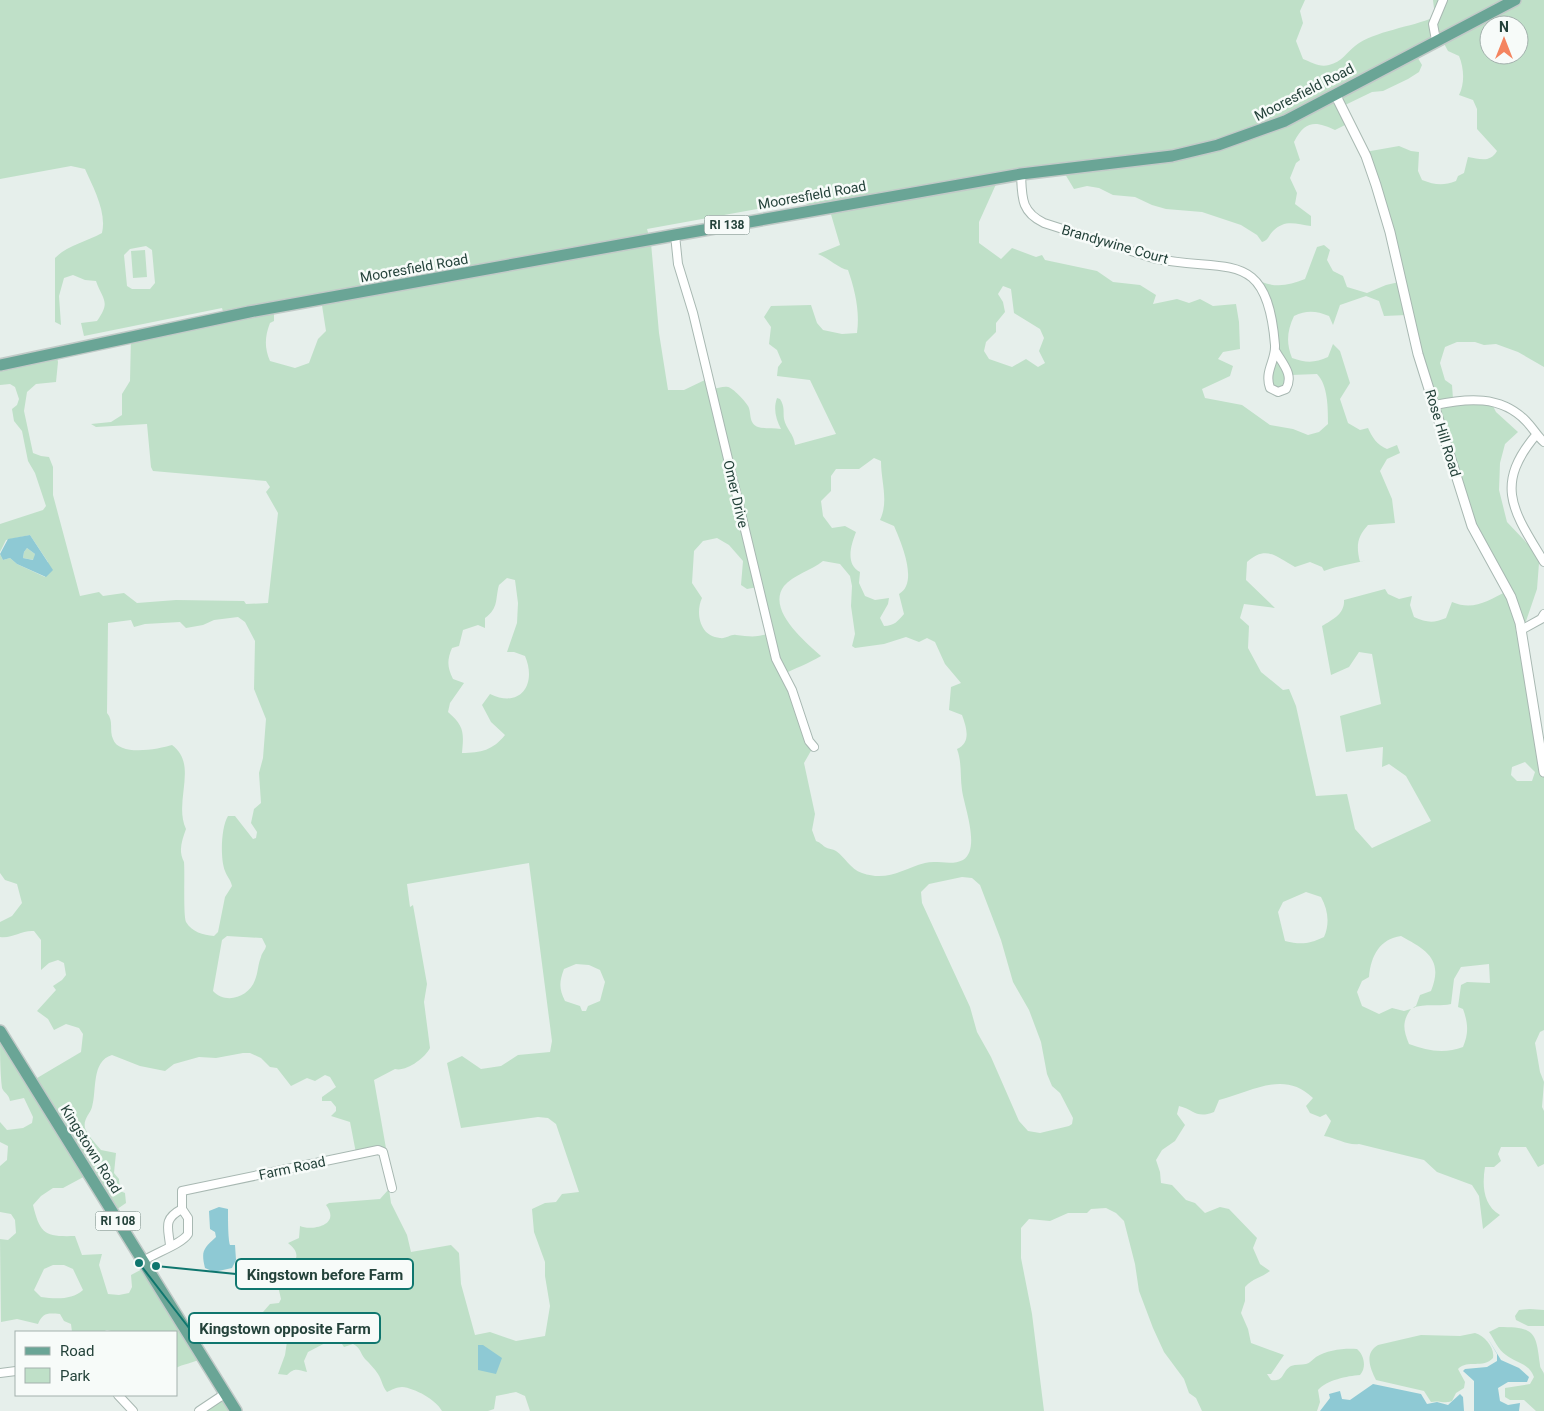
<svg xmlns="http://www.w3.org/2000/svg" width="1544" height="1411" font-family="Roboto,sans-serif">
<rect width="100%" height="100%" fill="#e6efeb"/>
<!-- green -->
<path fill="#bfe0c8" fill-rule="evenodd" d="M0,0H1305L1300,11L1303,23L1296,41L1303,59C1311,62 1320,68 1329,65C1342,62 1346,53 1355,46C1374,31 1412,27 1435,17L1433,0H1544V367L1518,352L1496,344L1484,345L1475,342H1457L1445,347L1440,363L1445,380L1452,385L1453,399L1491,402L1496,412L1518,432L1505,444L1500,463L1499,490L1507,522L1544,561L1539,563L1537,589L1524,627L1544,748V1030L1540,1032L1535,1043L1540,1072L1544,1082L1542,1107L1544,1111V1164L1538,1167L1526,1147H1501L1498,1154L1501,1161L1494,1167H1485C1482,1185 1483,1205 1500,1215L1483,1229L1479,1196L1472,1185L1437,1172L1424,1160L1359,1144C1349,1146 1336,1138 1324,1136L1331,1121L1326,1114L1320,1117L1310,1113L1306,1106L1313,1098C1284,1070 1254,1091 1219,1100L1214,1112C1196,1119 1195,1110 1179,1106L1177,1114L1185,1125L1175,1141L1162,1150L1156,1160L1160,1172L1161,1183L1172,1185L1186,1200L1195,1203L1205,1213L1220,1207L1229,1209L1257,1238L1253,1248L1260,1264L1270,1271C1261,1278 1253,1278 1245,1287V1301L1241,1313L1248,1329L1251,1343L1284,1355L1271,1374H1267L1271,1380C1285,1382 1281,1372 1291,1366C1296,1364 1301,1365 1306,1364C1310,1363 1312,1360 1316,1357C1327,1350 1344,1348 1357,1349C1364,1355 1367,1367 1360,1375C1347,1376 1327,1380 1318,1390L1320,1402L1317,1411H1202L1196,1398L1189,1393L1184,1379L1164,1352L1153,1328L1139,1291L1135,1264L1124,1221L1116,1213L1106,1208L1091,1209L1087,1213H1068L1050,1221L1029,1219L1021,1228V1258L1032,1314L1044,1411H530L525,1396L516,1392L496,1396L494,1409L488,1411H442C436,1400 415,1388 402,1387C397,1387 391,1390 387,1392C382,1386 382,1380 378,1374C374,1368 370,1364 365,1359C360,1353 361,1348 353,1344L344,1347L340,1341L333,1339L308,1352L304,1361L307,1372C298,1370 295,1367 287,1375L278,1374L285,1355L289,1328L285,1330L283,1321L270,1322L266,1326L263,1312L270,1304L279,1303L281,1299L278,1286L273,1276L262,1286L259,1276L269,1272L273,1275L280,1267L281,1260L295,1261C299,1253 294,1248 288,1243L299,1238L300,1226C310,1231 342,1226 326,1205L329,1203L380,1199L389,1189L391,1203L407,1235L411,1252L451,1245L459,1253L461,1284L475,1335L490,1332L516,1341L545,1336L550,1306L545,1276V1262L534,1232L532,1209L545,1203L556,1202L562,1194L579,1192L556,1124L548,1118L538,1117L461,1128L447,1063L462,1056L481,1069L501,1066L518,1055L550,1052L552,1041L529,863L407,884L410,907L413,905L427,984L424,1002L430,1048C425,1058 406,1072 395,1069L374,1080L387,1154L356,1153L350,1122L331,1116L336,1111V1107L331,1101H322V1097L336,1087L330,1077L325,1075L315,1081L307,1078L291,1086L277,1068L270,1067L261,1058L250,1053H243L216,1058L199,1057L174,1064L165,1071L140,1066L112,1055C91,1061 97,1091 92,1107C90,1114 83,1119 85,1128C88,1136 96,1144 101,1150L116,1153L114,1173L119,1179L120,1191L125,1193L126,1203L113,1212L89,1174L63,1188H53L41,1196L33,1205C40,1234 45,1237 75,1236L82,1255L102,1254L99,1265L108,1294L119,1295L129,1293L132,1287L131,1275L146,1267L203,1358C194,1363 182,1364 176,1368V1332H115L107,1330L102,1332H72L71,1324L64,1321L60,1314C48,1313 43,1312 38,1324L17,1319L1,1322L0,1239L8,1240L16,1233L15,1220L11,1214L0,1212V1166L7,1160L8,1146L0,1142V1122L7,1130L23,1128L32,1123L33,1117L24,1098L10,1101C9,1094 4,1093 2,1088C0,1072 0,1048 0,1031L32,1081L81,1052L83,1034L79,1028L66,1024L54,1030L48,1019L37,1011L56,990L53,986L62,980L66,975L64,963L58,960L49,963L41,970V940L34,931C21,930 12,939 0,937V922L12,916L22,903L17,884L5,880L0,873V554L3,560L10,558L17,564L45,577L48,562L30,535L6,540L0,552V524L43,510L46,506L35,473L28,461L22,431L14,421L12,409L17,405L19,399L15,387L10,384L0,385V366L56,352L58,362L56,382L36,384L27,392L24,411L33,453L41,456L49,457L53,467V495L80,596L99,592L103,596L124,593L137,603L176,600L244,601L246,604L268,603L278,513L266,492L270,487L266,481L153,471L151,467L147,424L96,427L91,424L111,422L122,415V394L130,381L131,336L224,315L222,308L84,336L81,323L97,321C111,301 103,301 96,281L85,280L73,275L64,278L59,296L61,325L55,322V258C68,245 86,242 102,233C107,212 93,187 85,169L71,166L0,179ZM1489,25H1519V55H1489ZM1441,38L1448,51L1459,56C1464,68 1465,83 1459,95L1473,100L1477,109V129L1497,151C1490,163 1480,159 1468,157L1464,173L1458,176L1456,181C1443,186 1435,185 1422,180L1418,171L1419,152L1411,151L1399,146L1365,152L1399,282L1386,285L1367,293L1347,287L1343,276L1333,271L1327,260L1330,250L1324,245L1317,247L1305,279C1290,285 1277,288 1262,282L1258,288C1267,306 1277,324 1275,345C1273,364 1268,367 1274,388L1288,386L1291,375L1317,374C1328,385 1328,408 1328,424L1319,432L1308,435L1293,429L1270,425L1242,405L1205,398L1202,389L1230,376L1233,366L1218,359L1223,352L1240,349L1239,322L1236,304L1213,306L1200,299L1189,303L1177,299L1153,304L1156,295L1140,285L1113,282L1097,271L1045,260L1042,255L1036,257L1012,248L1001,259L979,243V222L997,182L1065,174L1074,189L1087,186L1099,188L1113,195L1135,197L1152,205L1166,209L1202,212L1241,225L1257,235L1262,242C1269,240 1268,236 1273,231C1285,219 1296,224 1311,226V216L1295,204L1297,193L1290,178L1296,163L1300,160L1294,142C1305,120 1316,121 1335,130L1347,124L1341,107L1372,92L1383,91L1408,79L1419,72L1422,65L1415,53ZM806,200L808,215L830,211L840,245L818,254C828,258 840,269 848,270C855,290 860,311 857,333L842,334L823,330L817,323L811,305L771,306L764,317L771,327L769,344L777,350L782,362L778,367L777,376L810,380L836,434L795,445C794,434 786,429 784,419C783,411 785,407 780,399L777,398C773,409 776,419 781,429C774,428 765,429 758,427C748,423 752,413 748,406C745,401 733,388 728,387C723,386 717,389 712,389L709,378L684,390H668L659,333L651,243L647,229ZM146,246L152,250L155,283L150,289H132L127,286L124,255L130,249ZM1003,286L1011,289L1014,313L1040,329L1044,338L1039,351L1045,363L1038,367L1026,359L1012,367L989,359L984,351L986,342L996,332V323L1005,312L1003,302L998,294ZM1366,296L1379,301L1384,316L1407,315L1475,533L1507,591C1488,601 1473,611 1452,602L1446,618C1434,623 1427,623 1414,617L1410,605L1412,596L1399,599L1388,594L1385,589L1344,600C1345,614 1332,620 1322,626L1331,675L1349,667L1359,652L1372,654L1381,704L1340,716L1346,752L1383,747L1382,767L1389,764L1406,776L1431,821L1372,848L1355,829L1347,794L1316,796L1296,706L1289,689L1283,690L1261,672L1248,648L1249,626L1240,618L1244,604L1275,608L1246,580L1247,562C1266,545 1275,556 1295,567L1310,562L1322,567L1324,571C1339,565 1354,564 1370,559L1360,562C1356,546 1357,537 1368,525L1395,523L1392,499L1380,471L1387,459L1400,453L1397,445L1387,449C1377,445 1372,437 1368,428L1360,430L1348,423L1340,399L1350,383L1340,351L1333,344L1328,357C1315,363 1306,363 1292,358C1286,343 1287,331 1294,316C1307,310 1316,311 1329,316L1333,325L1340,305ZM321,299L326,331L318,339L309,363L295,368L270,361C264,347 265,336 270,323L274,321V307ZM874,458L881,461C881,482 889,501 880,520L894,526C901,542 919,583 899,594L904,614C898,621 894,626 884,626L880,618L888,604L889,598L875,600L865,596L859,583L860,572C845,564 851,545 856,532L845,526L832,528L823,516L821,501L831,491V476L836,469H859ZM717,538L729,545L743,561L741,585L747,589L758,587L767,634C754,638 748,636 736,635C731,634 726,639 720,638C700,637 695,613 702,598L692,583L694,551L703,541ZM823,561L840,564L850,576L852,586L851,606L855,634L852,646L855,648L884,644L906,637L919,642L927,638L935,642L945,664L961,683L951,687L949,710L962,715C966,726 972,743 957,749C962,762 960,776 962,790C964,806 981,849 963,860C952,866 937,860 925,863C902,869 888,882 862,873C850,869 845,857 836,851C833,849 828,849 825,847C821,844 821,843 816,841L812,830L815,814L804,763L812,749L782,675C795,668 808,664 821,656C806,642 766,610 784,586C793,575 812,570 823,561ZM507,578L515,580L518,603L517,623L507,652H514L525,656C537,684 521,709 490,694L482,705L491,722L505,735C493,750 481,753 462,753C464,732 464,726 448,712L450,703L464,683L453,679C447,667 447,660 452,648L459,646L463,630L478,625L485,628V618C499,608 495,599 499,585ZM238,617L245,622L255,641L254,689L266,719L263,758L259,773L261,803L254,809L251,823L257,832L256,838L253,839L235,816H228C221,827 220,859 225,871C227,877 231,880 232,886L225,897L218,932L214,936C203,935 192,932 186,922C183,914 185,873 184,862C178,851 182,840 186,829C173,801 199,765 172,745C159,749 119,757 113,739C109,730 114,721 107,713L108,623L131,620L134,627L145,624L180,622L186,628L203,625L214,620ZM1525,762L1535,772L1532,781H1517L1511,775L1512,767ZM962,877L972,878L980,885L1001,940L1013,982L1029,1010L1041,1042L1047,1074L1052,1086L1060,1093L1073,1118L1072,1124L1069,1126L1040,1133L1028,1131L1019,1121L991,1057L977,1032L970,1007L922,903L921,892L929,884ZM1306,892L1321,897C1328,910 1330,923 1324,937C1309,944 1301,945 1285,941L1278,912L1283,902ZM227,936L262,938L266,946C265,951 262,952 261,957C258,964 258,973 255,980C249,997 226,1005 213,991L222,940ZM1401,936C1426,950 1444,959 1431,991L1420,995L1416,1006L1412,1008C1426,1003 1438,1007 1451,1004L1454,979L1461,967L1489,964L1490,983L1467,982L1461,985L1458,1007L1463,1009C1468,1023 1469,1033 1463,1047C1445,1054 1427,1051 1409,1044C1403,1030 1402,1021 1411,1009L1404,1011L1392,1008L1379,1014L1362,1006L1357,992L1362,981L1369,977C1371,955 1380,939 1401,936ZM576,964L589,965L600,970L605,982L600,1001L588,1006L586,1011H582L580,1006L565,1001C559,989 559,982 564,969ZM53,1265H64L73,1269L83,1290C72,1300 56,1299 41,1297L34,1290L44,1269Z
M145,250L147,277L133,278L131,251Z
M27,548L35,554L34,560L23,558L24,552Z
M1530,1309L1544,1310V1326H1528L1516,1320L1515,1316L1519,1310Z
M1499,1327C1535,1327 1536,1332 1540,1365C1540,1369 1544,1371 1544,1375C1544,1387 1544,1399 1544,1411H1536L1524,1400H1510L1505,1397V1388L1530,1384L1534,1377C1529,1363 1516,1363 1506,1355C1498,1350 1494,1339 1489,1332Z
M1475,1333C1485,1336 1495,1348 1493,1358C1483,1369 1468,1359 1458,1369L1465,1382L1464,1388L1456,1393L1452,1401C1445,1404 1439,1400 1431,1402L1424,1391L1376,1380C1370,1368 1364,1353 1378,1345L1421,1335L1460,1336Z
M223,1395L237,1411H198Z"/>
<!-- water -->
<path fill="#8ec9d4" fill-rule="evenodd" d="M30,535L53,570L46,577L17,564L10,558L3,560L0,554L8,539ZM27,548L35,554L33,560L23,558L24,552Z
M219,1207L228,1209C228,1218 228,1239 230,1245H235L236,1260L232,1268L214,1272L205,1268C201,1251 203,1249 216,1237L215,1232L210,1229L209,1211Z
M1487,1337L1501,1360L1519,1368L1529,1377L1527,1382H1508L1498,1388L1500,1401L1508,1405L1520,1403L1519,1411H1474V1381L1463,1371L1465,1369L1487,1367L1497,1361V1354Z
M478,1345H483L502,1358L496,1374L478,1370Z
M1373,1384L1421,1394L1427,1404L1437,1402L1448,1405L1460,1394L1463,1397L1464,1411H1320L1330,1398L1329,1394L1340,1391L1342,1399L1350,1400Z"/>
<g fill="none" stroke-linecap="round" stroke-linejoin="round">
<defs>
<path id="minor" d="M1436,40L1433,24L1443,0
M1021,174C1022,198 1021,212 1044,223L1153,258C1226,274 1267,245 1275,345C1276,361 1264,371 1270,388L1278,392L1286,389C1294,375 1283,364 1276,352
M675,235L678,264L693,313L776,659L792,690L809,741L814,747
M1435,405C1467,398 1501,395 1526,421C1533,428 1537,436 1544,442
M1536,435C1493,486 1514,512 1544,562
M1521,630L1541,619L1544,614
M170,1245C168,1227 163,1219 182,1209
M143,1261C155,1253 182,1244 188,1234V1218L182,1209V1191L378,1150L383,1152L392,1188
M0,1373L16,1371
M118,1395L133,1411
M199,1411L226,1393"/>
<path id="tertiary" d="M1335,94L1366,156L1376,185L1390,232L1418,354L1472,526L1511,597L1520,623L1544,772"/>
<path id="primary" d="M0,365L249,312L675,235L1021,174L1172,156L1218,145L1285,121L1515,0
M0,1031L236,1411"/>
</defs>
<!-- minor casing -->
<use href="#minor" stroke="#a8b8b2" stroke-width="10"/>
<!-- tertiary casing -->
<use href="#tertiary" stroke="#a8b8b2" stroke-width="11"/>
<!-- primary casing -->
<use href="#primary" stroke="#c2cac8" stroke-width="14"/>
<!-- minor -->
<use href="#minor" stroke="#fff" stroke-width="8"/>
<!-- tertiary -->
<use href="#tertiary" stroke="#fff" stroke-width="9"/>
<!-- primary -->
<use href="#primary" stroke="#6aa596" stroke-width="11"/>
</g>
<g text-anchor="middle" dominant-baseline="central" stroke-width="5" stroke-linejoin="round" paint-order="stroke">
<!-- shield labels -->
<g fill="#f7fbf9" stroke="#637a73" stroke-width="1">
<rect x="704.5" y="215.5" width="45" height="19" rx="4"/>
<rect x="95.5" y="1211.5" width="45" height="19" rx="4"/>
</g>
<g font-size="12" font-weight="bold" fill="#24423a">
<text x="727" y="225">RI 138</text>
<text x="118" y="1221">RI 108</text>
</g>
<!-- street labels -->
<g font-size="14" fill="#24423a" stroke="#f7fbf9">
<text transform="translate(1304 92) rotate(-27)">Mooresfield Road</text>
<text transform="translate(812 195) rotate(-10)">Mooresfield Road</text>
<text transform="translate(1115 244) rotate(16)">Brandywine Court</text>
<text transform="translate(414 268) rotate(-10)">Mooresfield Road</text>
<text transform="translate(1443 433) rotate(73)">Rose Hill Road</text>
<text transform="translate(736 494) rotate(77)">Omer Drive</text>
<text transform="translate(91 1149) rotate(58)">Kingstown Road</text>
<text transform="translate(292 1168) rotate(-12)">Farm Road</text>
</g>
</g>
<!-- callouts -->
<path fill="none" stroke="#0f766e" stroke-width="2" d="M156 1266L236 1274M139 1263L189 1328"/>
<g fill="#0f766e" stroke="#f7fbf9" stroke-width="2">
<circle cx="156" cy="1266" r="5"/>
<circle cx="139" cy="1263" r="5"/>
</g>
<g fill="#f7fbf9" stroke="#0f766e" stroke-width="2">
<rect x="236" y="1259" width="177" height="30" rx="5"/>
<rect x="189" y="1313" width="191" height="30" rx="5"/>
</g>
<g font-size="15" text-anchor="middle" font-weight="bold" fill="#24423a">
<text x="325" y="1280">Kingstown before Farm</text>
<text x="285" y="1334">Kingstown opposite Farm</text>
</g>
<!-- legend -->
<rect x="15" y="1331" width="162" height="65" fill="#f7fbf9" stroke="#a3b1ad"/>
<rect x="25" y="1347" width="25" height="8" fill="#6aa596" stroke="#a3b1ad"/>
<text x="60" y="1356" font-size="15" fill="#24423a">Road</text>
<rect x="25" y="1368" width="25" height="15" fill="#bfe0c8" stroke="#a3b1ad"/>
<text x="60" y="1381" font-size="15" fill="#24423a">Park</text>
<!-- north arrow -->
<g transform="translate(1504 40)"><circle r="24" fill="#f7fbf9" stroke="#a3b1ad"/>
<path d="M0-4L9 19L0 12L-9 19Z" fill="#f4845f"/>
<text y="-8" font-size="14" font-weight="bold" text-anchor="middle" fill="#24423a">N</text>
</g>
</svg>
